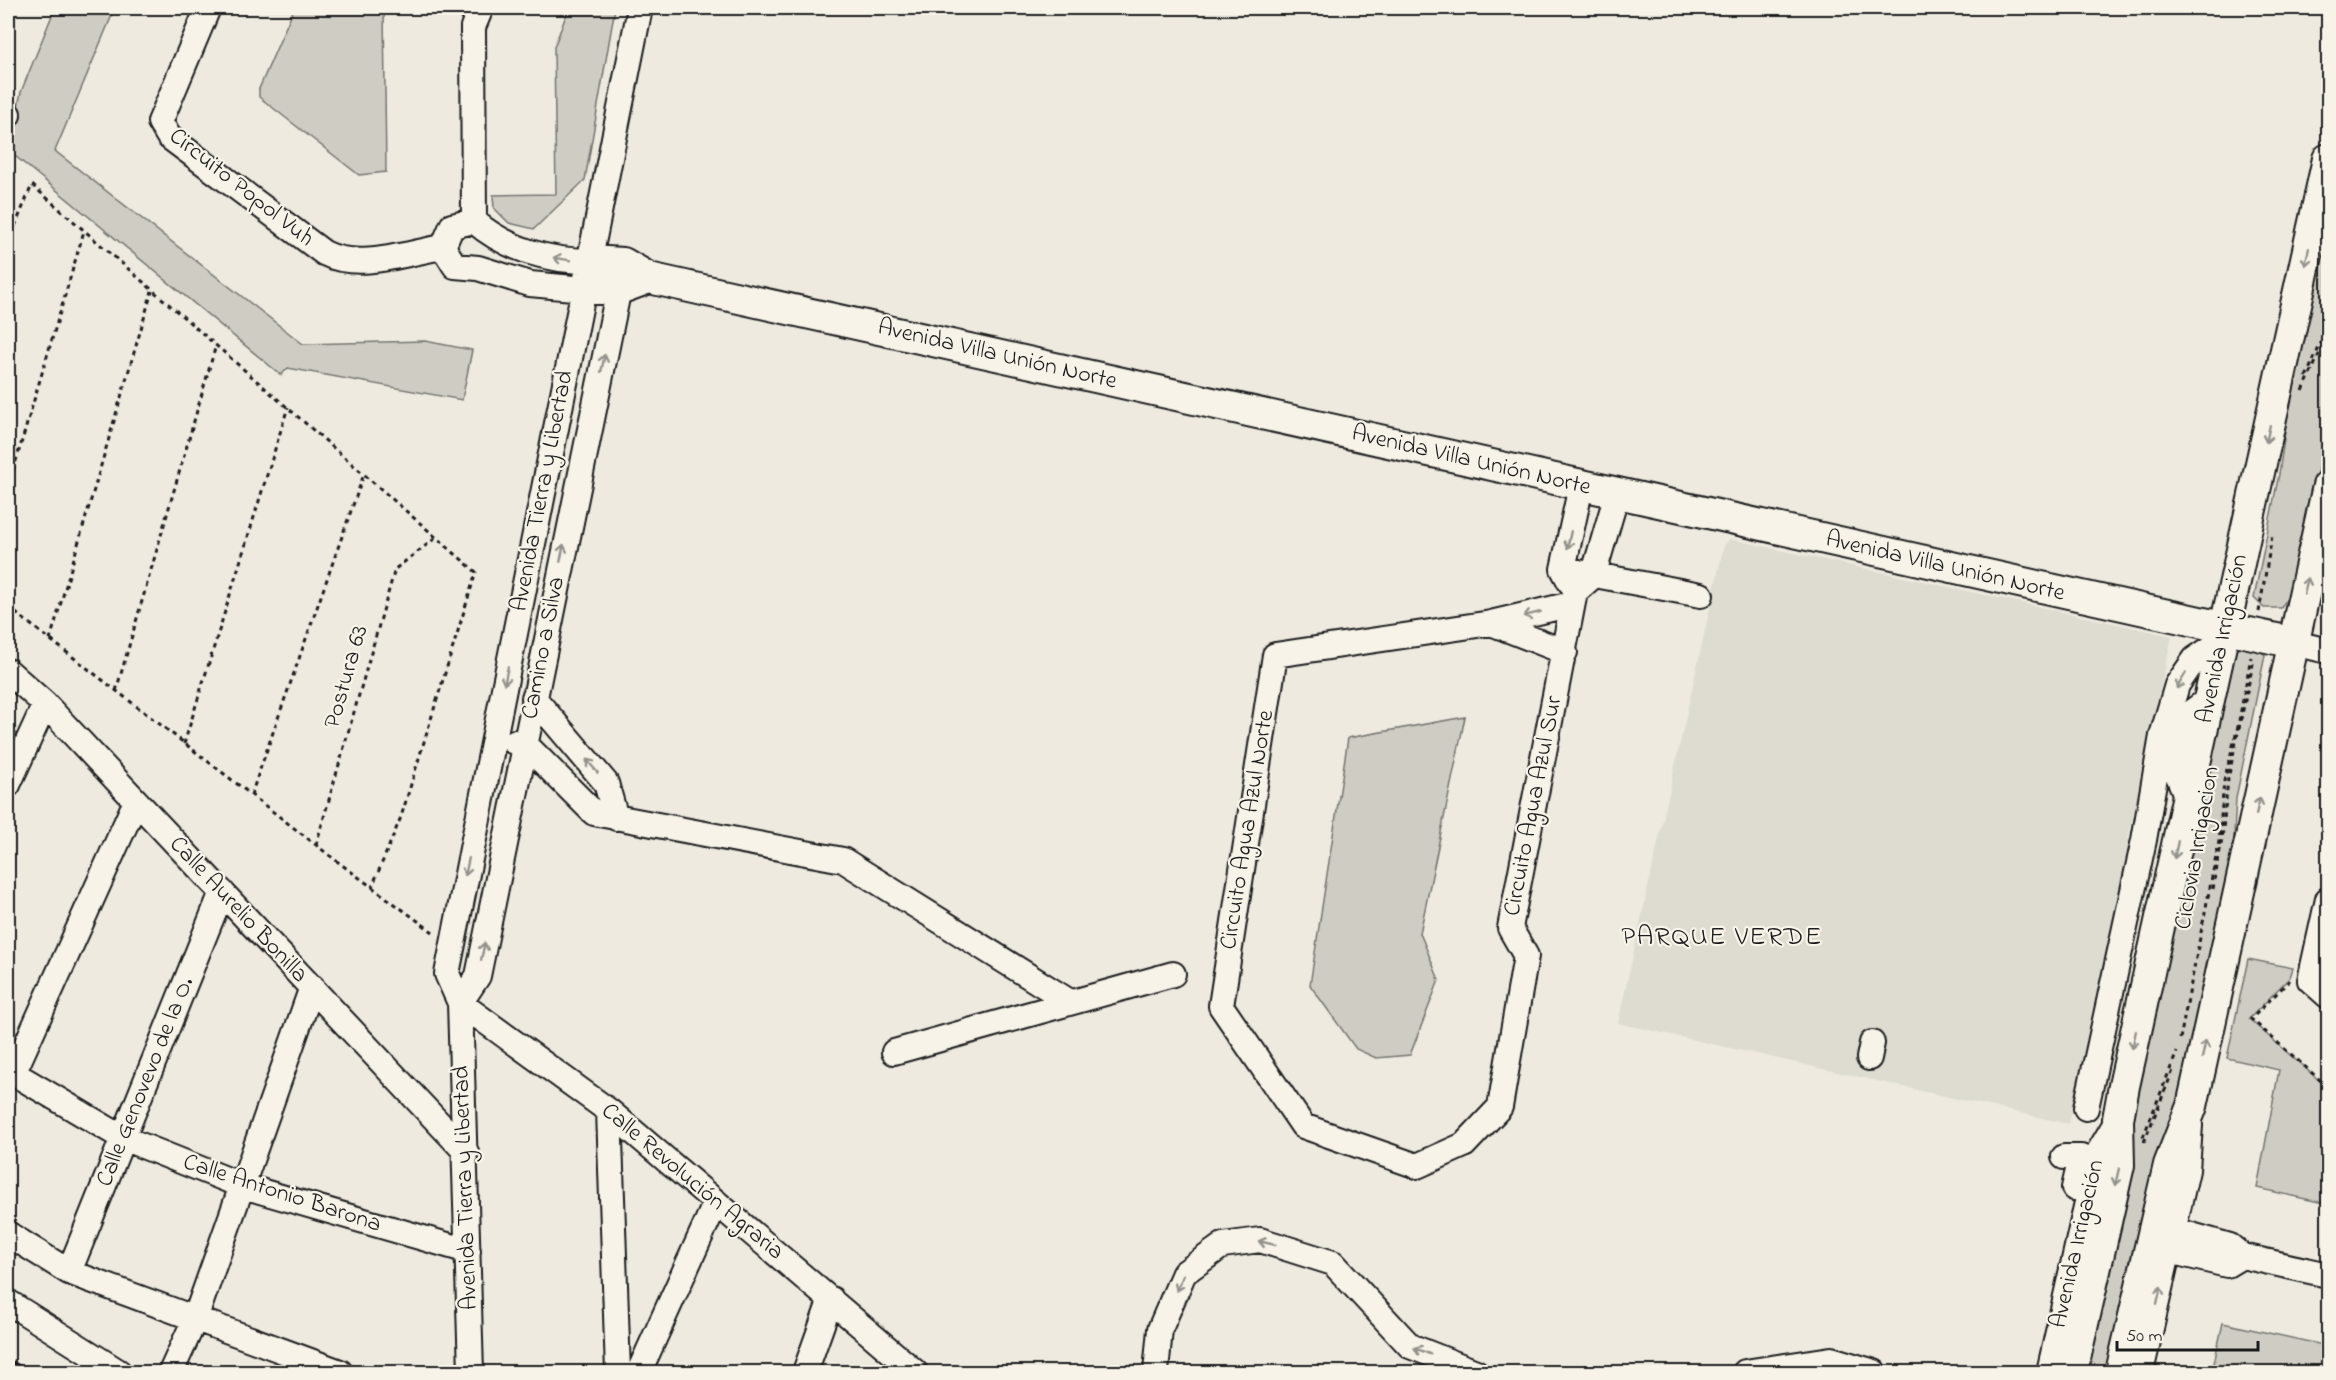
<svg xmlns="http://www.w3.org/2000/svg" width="2336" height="1380" font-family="'Indie Flower',sans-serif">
<rect width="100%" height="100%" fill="#eeeae0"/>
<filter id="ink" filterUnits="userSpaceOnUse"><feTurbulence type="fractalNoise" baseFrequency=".0167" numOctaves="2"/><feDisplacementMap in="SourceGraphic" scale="12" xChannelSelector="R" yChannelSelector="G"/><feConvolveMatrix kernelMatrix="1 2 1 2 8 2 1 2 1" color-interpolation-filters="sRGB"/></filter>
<g filter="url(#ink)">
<!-- built -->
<path fill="#dedbd1" d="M1730,539L2172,636L2128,840L2134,842L2069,1124L1618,1023L1724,545Z"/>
<!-- green -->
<path fill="#cfccc3" stroke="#767470" stroke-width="1.5" d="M55,8H115L55,151L303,344L425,341L472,350L462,400L288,368L281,375L9,151L21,92Z
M294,8H384L386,172L359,175L259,97V89Z
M569,8H615L585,180L534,229L509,223L494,208L493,195L556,194L554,47Z
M2328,221V427L2293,589L2281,608H2264L2254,598L2279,474L2290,397Z
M2245,647L2259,650L2265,655L2236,798L2233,852L2118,1372H2076L2232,658L2237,649Z
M1465,717L1420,933L1439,980L1410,1055L1376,1058L1356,1049L1310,985L1348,738Z
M2248,959L2293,968L2290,977L2249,1019L2328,1088V1204L2257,1188L2279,1070L2227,1058Z
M2223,1323L2328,1346V1372H2212Z"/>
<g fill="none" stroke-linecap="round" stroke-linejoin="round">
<defs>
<path id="minor" d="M208,8L160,122L169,137L324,253C359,271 406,253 443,247
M481,8L473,27L474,221C506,249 548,261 590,261
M8,114V115
M443,247L455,266L478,268L530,284L584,289
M443,247L452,226L474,221
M1563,569L1701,595
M1570,582L1563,569L1581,486
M1572,604L1491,623L1275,655L1221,1006L1303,1126L1417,1166L1464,1145L1500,1107L1526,956L1510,928L1575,592L1593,576L1617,494
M1491,623L1565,652
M2294,643L2328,651
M8,671L45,704L466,1152
M534,698L606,783L616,818
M514,742L525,744L594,813L843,860L1070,1002
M8,785L45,704
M2187,798L2174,766L2186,716L2209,699
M2328,899L2310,980L2328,996
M460,1003L478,976L622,273
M460,1003L609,1111L915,1372
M894,1052L1173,974
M1869,1058L1872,1043
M8,1070L123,1138L243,1186L468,1251
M13,1074L136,801
M2086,1108L2144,840L2162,736L2177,685L2195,659L2222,641
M609,1111L618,1372
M2064,1157H2081L2074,1188
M2174,1230L2230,1246L2242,1256L2328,1275
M8,1234L69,1272L340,1372
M2169,1251L2227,1265L2242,1256
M69,1272L222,892
M8,1302L119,1372
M171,1372L195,1319L312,987
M471,1372L460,1003L447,974L640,8
M639,1372L716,1202
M805,1372L831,1299
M1156,1372L1160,1329L1184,1273L1223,1245L1260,1240L1333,1263L1410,1346L1476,1372
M1745,1372L1831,1359L1874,1372
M2049,1372L2098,1153L2118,1119
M2141,1372L2187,1170L2190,1125"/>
<path id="major" d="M590,261L623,263L649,278L2294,643
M584,289H619L649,278
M2072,1372L2119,1165L2118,1119L2124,1086L2328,159
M2121,1372L2169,1165L2192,1106L2328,486"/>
</defs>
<!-- minor casing -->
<use href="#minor" stroke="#1c1c1c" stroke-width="28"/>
<!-- major casing -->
<use href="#major" stroke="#1c1c1c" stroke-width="34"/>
<!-- path -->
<path stroke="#1c1c1c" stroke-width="3" stroke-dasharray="4.5 4.5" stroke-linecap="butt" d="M8,243L32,185L476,572L401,817L372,887
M2306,377L2328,327
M2303,391L2328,334
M8,488L84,231
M8,607L342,865L433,932
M2259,612L2272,536
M50,640L152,291
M116,691L216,345
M184,744L288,407
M251,795L364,474
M316,845L395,569L437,537
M2213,889L2222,839L2228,779L2254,659
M2290,980L2251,1019L2328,1087
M2180,1039L2219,841L2224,781L2238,726L2251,657
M2143,1137L2177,1052
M2144,1142L2174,1068"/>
<!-- minor -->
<use href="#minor" stroke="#f7f3e8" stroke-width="24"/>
<!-- major -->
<use href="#major" stroke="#f7f3e8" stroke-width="30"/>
<!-- rail -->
<path stroke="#1c1c1c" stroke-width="4.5" d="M8,1360L27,1372"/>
</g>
<!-- one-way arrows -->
<defs><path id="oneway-shaft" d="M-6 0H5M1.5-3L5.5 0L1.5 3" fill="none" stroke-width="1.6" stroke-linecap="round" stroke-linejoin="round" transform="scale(1.5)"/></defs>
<g stroke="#94928c">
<use href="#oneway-shaft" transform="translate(2307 257) rotate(102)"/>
<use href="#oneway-shaft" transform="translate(562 259) rotate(-171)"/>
<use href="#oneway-shaft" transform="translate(603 363) rotate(-78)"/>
<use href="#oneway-shaft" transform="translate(2268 434) rotate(102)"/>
<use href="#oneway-shaft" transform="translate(1569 540) rotate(102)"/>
<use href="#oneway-shaft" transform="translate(562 553) rotate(-79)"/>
<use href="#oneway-shaft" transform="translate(2306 586) rotate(-78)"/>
<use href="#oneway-shaft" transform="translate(1532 614) rotate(166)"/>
<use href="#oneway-shaft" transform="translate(506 676) rotate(101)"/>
<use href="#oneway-shaft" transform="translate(2181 681) rotate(121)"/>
<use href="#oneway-shaft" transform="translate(592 766) rotate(-130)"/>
<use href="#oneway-shaft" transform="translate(2258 806) rotate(-78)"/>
<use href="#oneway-shaft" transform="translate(2176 850) rotate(102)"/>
<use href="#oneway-shaft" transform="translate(467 867) rotate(102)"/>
<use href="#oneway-shaft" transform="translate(483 951) rotate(-78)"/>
<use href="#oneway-shaft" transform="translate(2134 1040) rotate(102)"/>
<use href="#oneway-shaft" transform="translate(2204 1049) rotate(-78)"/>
<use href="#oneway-shaft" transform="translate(2117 1177) rotate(103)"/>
<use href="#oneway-shaft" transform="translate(1267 1243) rotate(-167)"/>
<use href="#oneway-shaft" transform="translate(1180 1283) rotate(113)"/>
<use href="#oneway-shaft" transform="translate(2159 1295) rotate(-77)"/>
<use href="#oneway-shaft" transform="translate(1422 1351) rotate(-158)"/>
</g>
</g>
<g text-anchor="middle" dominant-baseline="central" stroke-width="4.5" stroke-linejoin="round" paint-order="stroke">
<!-- street labels -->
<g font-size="24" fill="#1c1c1c" stroke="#f7f3e8">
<text transform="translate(241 188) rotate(38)">Circuito Popol Vuh</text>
<text transform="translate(997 355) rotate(13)">Avenida Villa Unión Norte</text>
<text transform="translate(1471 461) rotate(13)">Avenida Villa Unión Norte</text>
<text transform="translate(543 491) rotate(-79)">Avenida Tierra y Libertad</text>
<text transform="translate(1945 567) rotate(13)">Avenida Villa Unión Norte</text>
<text transform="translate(2223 639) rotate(-78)">Avenida Irrigación</text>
<text transform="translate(544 648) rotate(-79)">Camino a Silva</text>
<text transform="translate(347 677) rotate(-74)">Postura 63</text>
<text transform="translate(1534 806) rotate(-79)">Circuito Agua Azul Sur</text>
<text transform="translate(1248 830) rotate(-81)">Circuito Agua Azul Norte</text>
<text transform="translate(2198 848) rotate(-80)">Ciclovia Irrigacion</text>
<text transform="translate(238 910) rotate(47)">Calle Aurelio Bonilla</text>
<text transform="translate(146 1082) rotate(-68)">Calle Genovevo de la O.</text>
<text transform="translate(692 1182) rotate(40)">Calle Revolución Agraria</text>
<text transform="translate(466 1188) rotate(-92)">Avenida Tierra y Libertad</text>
<text transform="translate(282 1194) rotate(18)">Calle Antonio Barona</text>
<text transform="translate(2078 1244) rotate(-77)">Avenida Irrigación</text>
</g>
<!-- quarter labels -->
<g font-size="27" letter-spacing="1.5" fill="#1c1c1c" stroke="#f7f3e8">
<text x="1722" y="937">PARQUE VERDE</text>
</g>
</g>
<!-- margin -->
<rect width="2336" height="1380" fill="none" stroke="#f7f3e8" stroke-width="30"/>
<rect x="15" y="15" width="2306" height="1350" fill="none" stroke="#1c1c1c" stroke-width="2" filter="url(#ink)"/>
<!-- scale -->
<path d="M2117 1341v9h141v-9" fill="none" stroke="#1c1c1c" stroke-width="3"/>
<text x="2126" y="1341" font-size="18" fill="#1c1c1c" stroke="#f7f3e8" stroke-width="4.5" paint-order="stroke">50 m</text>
</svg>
